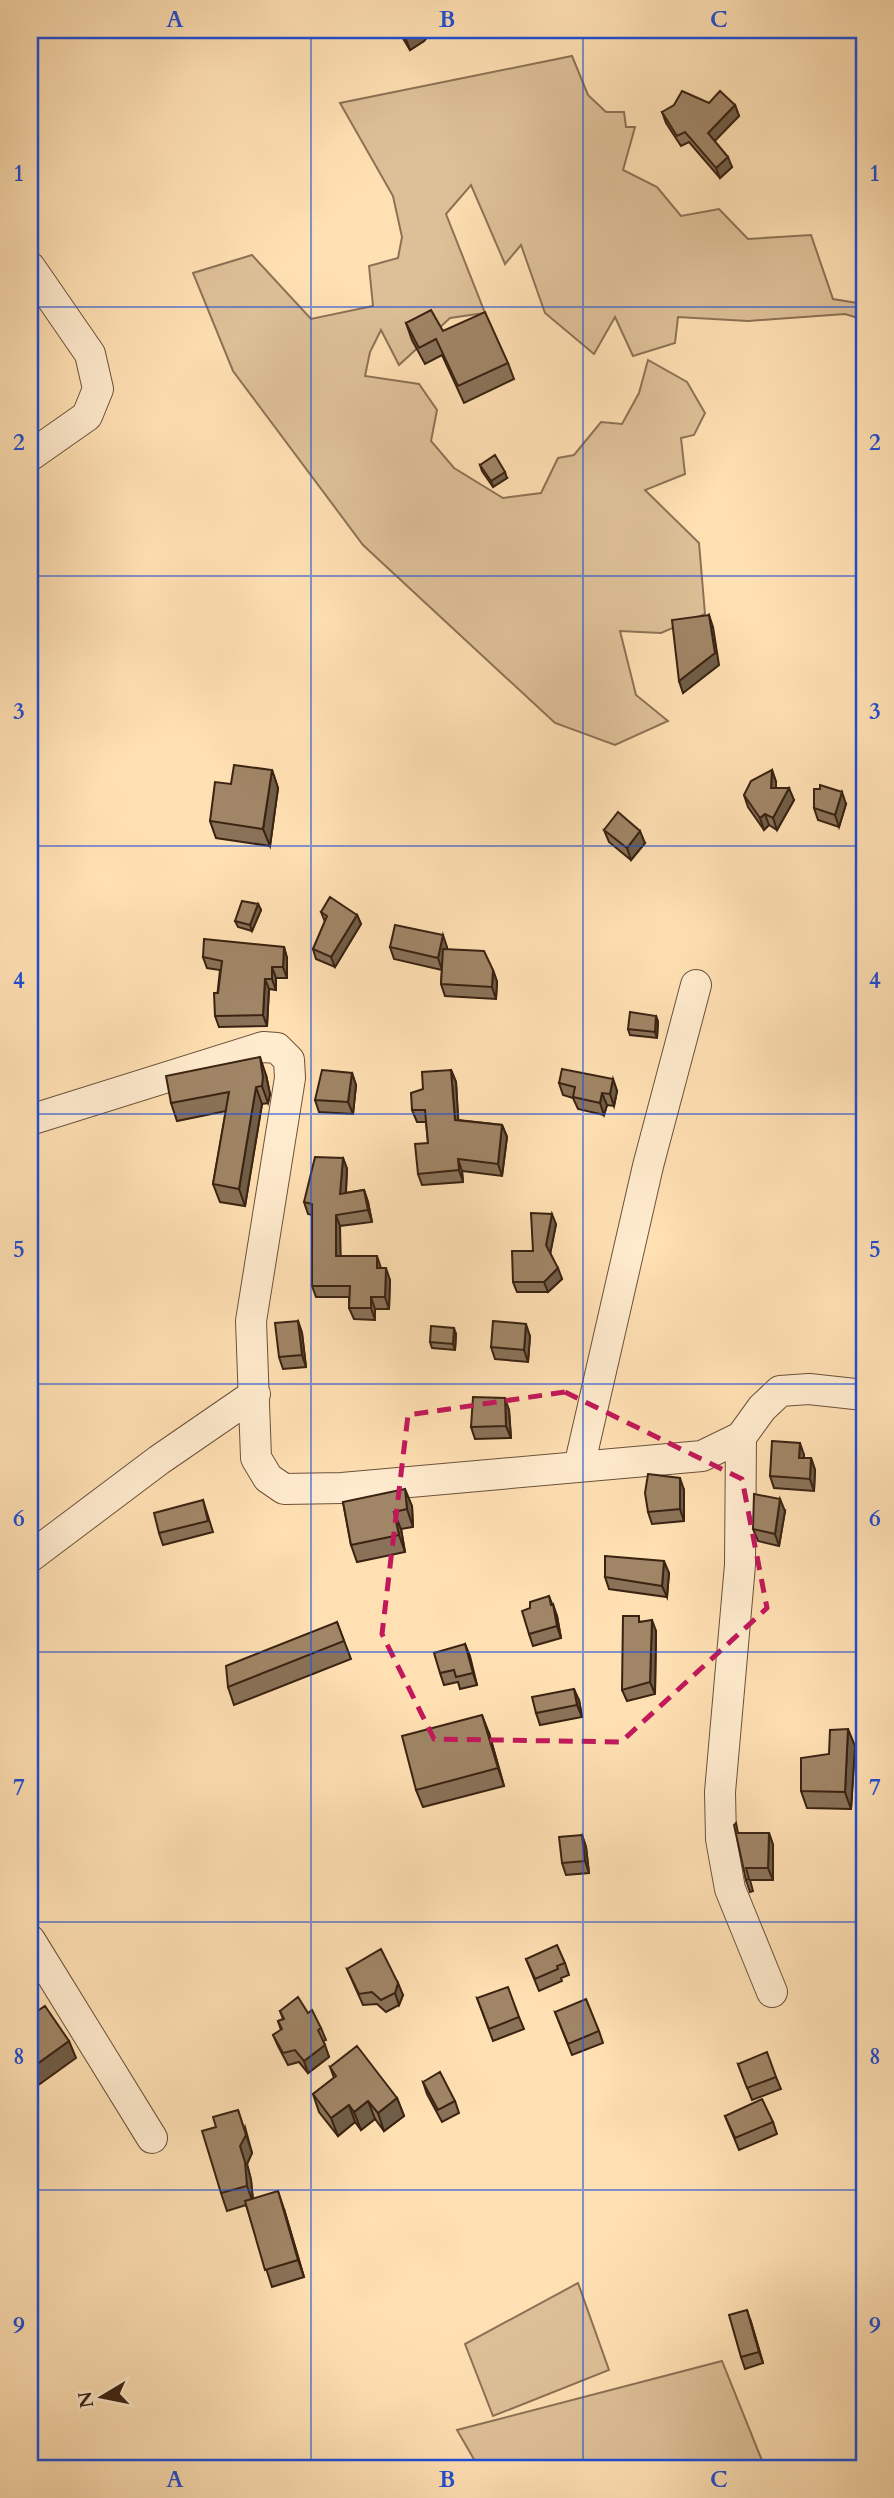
<svg xmlns="http://www.w3.org/2000/svg" width="894" height="2498" font-family="Cardo,serif">
<rect width="100%" height="100%" fill="#ffe0b3"/>
<filter id="stains"><feTurbulence type="fractalNoise" baseFrequency=".00286" numOctaves="4"/><feColorMatrix values="0 0 0 0 .2 0 0 0 0 .09 0 0 0 0 .02 0 0 0 .5 -.17"/></filter>
<radialGradient id="worn" r=".72"><stop offset=".6" stop-color="#630" stop-opacity="0"/><stop offset="1" stop-color="#630" stop-opacity=".3"/></radialGradient>
<!-- green -->
<path fill="#dec098" stroke="#8c7255" stroke-width="2" d="M572,56L588,95L606,112H624L626,127H635L623,170L657,187L681,216L719,209L748,239L811,235L833,299L864,304V320L845,314L748,321L678,317L675,343L633,356L615,317L594,354L545,313L521,245L505,264L471,185L446,214L485,313L450,318L399,365L381,330L370,352L365,376L419,384L437,410L431,441L454,468L503,498L541,493L558,458L574,455L601,422L622,424L639,393L648,360L687,382L705,413L694,435L681,438L685,474L645,490L699,543L705,614L661,633L620,631L636,695L668,721L615,745L555,723L363,545L233,371L193,273L252,255L311,319L373,306L369,266L398,258L402,237L393,196L340,103Z
M578,2283L609,2370L493,2416L465,2344Z
M722,2361L765,2468H479L457,2430Z"/>
<g fill="none" stroke-linecap="round" stroke-linejoin="round">
<defs>
<path id="minor" d="M30,267L90,354L98,389L87,416L30,456
M30,1120L263,1047L277,1048L289,1060L290,1078L251,1321L256,1458L268,1478L284,1489L342,1488L702,1456L741,1437L762,1408L780,1391L809,1389L864,1395
M741,1437L740,1565L720,1792L721,1839L730,1889L772,1992
M579,1467L648,1166L696,985
M30,1557L159,1460L255,1394
M30,1940L152,2138"/>
</defs>
<!-- minor casing -->
<use href="#minor" stroke="#6b523a" stroke-width="32"/>
<!-- minor -->
<use href="#minor" stroke="#ffebce" stroke-width="30"/>
</g>
<!-- wall -->
<path fill="#8a7258" stroke="#3a2312" stroke-width="2" d="M398,30H433L424,41L410,50Z
M709,103L735,105L739,116L714,141L732,167L720,178L689,142L681,146L666,123L662,112Z
M406,323L443,331L508,363L514,379L464,403L442,355L425,364L412,340Z
M480,465L507,478L493,487L482,471Z
M272,770L278,788L270,846L216,838L210,821L231,784Z
M772,770L776,782V788L794,800L777,830L769,825L764,830L748,807L744,795Z
M846,804L839,827L818,820L814,808Z
M604,830L645,843L631,860L609,842Z
M258,904L261,910L252,931L238,927L235,921Z
M321,912L357,915L361,924L335,967L316,959L313,949L325,922Z
M284,947L287,958V978H276V990L269,989L267,1026L219,1027L215,1016L220,970L207,968L203,957Z
M390,947H447V949L493,970L497,982L496,999L445,996L441,984L442,970L394,959Z
M656,1016L658,1022L657,1038L630,1035L628,1029Z
M451,1070L456,1082L458,1120L502,1125L507,1137L502,1176L462,1171L463,1182L422,1185L418,1174L428,1143L426,1122H417L412,1110L423,1089Z
M352,1073L356,1085L353,1114L319,1112L315,1100Z
M266,1075L270,1094L268,1103L262,1104L245,1206L220,1202L213,1184L226,1111L177,1121L171,1103Z
M613,1079L617,1091L614,1106L607,1105L604,1115L578,1109L573,1098L563,1095L559,1083Z
M343,1158L347,1169L346,1193L364,1190L368,1202L372,1222L340,1226V1256L381,1268L390,1280L389,1309H375V1320L354,1319L349,1308V1297H316L312,1286V1215L308,1214L304,1202Z
M556,1224L550,1253L562,1279L548,1292H517L513,1282L533,1251Z
M298,1321L302,1333L306,1367L283,1369L279,1357Z
M456,1334L455,1350L432,1348L430,1342Z
M530,1336L528,1362L495,1359L491,1347Z
M509,1410L511,1438L475,1439L471,1427Z
M804,1455V1458H811L815,1470L814,1491L774,1488L770,1476Z
M684,1490V1521L652,1524L648,1512Z
M203,1500L213,1532L163,1545L159,1533Z
M343,1502L412,1506L413,1527L401,1529L405,1552L357,1562L351,1545Z
M785,1511L779,1546L758,1541L753,1529Z
M669,1573L667,1597L609,1589L605,1577Z
M549,1596L557,1616L561,1638L533,1646L529,1634L530,1608Z
M337,1622L351,1659L234,1705L228,1687Z
M641,1622L656,1631L655,1694L627,1701L622,1690Z
M465,1644L477,1685L460,1689L458,1682L444,1685L440,1673Z
M579,1700L582,1717L540,1725L536,1713Z
M489,1733L504,1786L423,1807L416,1790Z
M855,1746L851,1809L807,1808L801,1791L829,1754Z
M739,1833H769L773,1845V1880H750L753,1891L750,1892L746,1880Z
M582,1835L586,1847L589,1873L566,1875L562,1863Z
M526,1959L565,1963L569,1975L561,1978L562,1981L539,1991Z
M347,1969L403,1995L399,2005L386,2012L377,2004L363,2005Z
M477,1998L519,2017L524,2029L493,2041Z
M280,2011L308,2013L321,2028L326,2040L323,2041L329,2057L308,2073L299,2062L288,2065L278,2046L273,2035L281,2030L278,2021L283,2019Z
M555,2012L599,2031L603,2043L572,2055Z
M738,2064L776,2077L781,2089L752,2100Z
M330,2067L397,2098L404,2116L384,2131L375,2119L361,2130L355,2122L338,2136L319,2112L313,2094L334,2078Z
M423,2082L455,2101L459,2113L442,2122L427,2094Z
M725,2116L773,2122L777,2134L739,2150Z
M245,2127L252,2153L247,2164L251,2180L253,2199L284,2209L304,2277L272,2287L246,2205L227,2211L221,2193Z
M751,2322L763,2363L745,2369L741,2357Z"/>
<!-- shaded-wall -->
<path fill="#705d47" stroke="#3a2312" stroke-width="2" d="M420,30H433L424,41L410,50L406,39Z
M735,105L739,116L712,144L708,133Z
M728,157L732,167L720,178L716,168Z
M505,472L507,478L493,487L491,481Z
M709,615L713,627L719,665L683,693L679,681Z
M272,770L278,788L270,846L263,829Z
M772,770L776,782V799L771,788Z
M789,788L794,800L777,830L773,818Z
M842,792L846,804L839,827L835,815Z
M765,814L769,825L764,830L760,818Z
M640,831L645,843L631,860L627,848Z
M258,904L261,910L252,931L250,925Z
M357,915L361,924L335,967L331,957Z
M443,935L447,947L442,970L438,958Z
M284,947L287,958V978L283,967Z
M272,967L276,978V990L272,979Z
M493,970L497,982L496,999L492,987Z
M265,979L269,989L267,1026L263,1015Z
M656,1016L658,1022L657,1038L655,1032Z
M260,1057L266,1075L270,1094L268,1103L262,1086Z
M451,1070L456,1082L459,1131L455,1120Z
M352,1073L356,1085L353,1114L348,1102Z
M613,1079L617,1091L614,1106L610,1094Z
M256,1087L262,1104L245,1206L239,1189Z
M602,1093L607,1105L604,1115L600,1103Z
M502,1125L507,1137L502,1176L498,1164Z
M343,1158L347,1169L345,1206L340,1194Z
M458,1159L462,1171L463,1182L459,1170Z
M364,1190L368,1202L372,1222L368,1210Z
M552,1214L556,1224L550,1255L546,1245Z
M336,1215L340,1226L341,1268L336,1256Z
M377,1256L381,1268H377Z
M386,1268L390,1280L389,1309L385,1297Z
M558,1268L562,1279L548,1292L544,1282Z
M371,1297L375,1309V1320L371,1308Z
M298,1321L302,1333L306,1367L302,1355Z
M526,1324L530,1336L528,1362L524,1350Z
M454,1328L456,1334L455,1350L453,1344Z
M505,1398L509,1410L511,1438L506,1426Z
M800,1443L804,1455L803,1470L799,1458Z
M811,1458L815,1470L814,1491L810,1479Z
M680,1478L684,1490V1521L680,1509Z
M405,1489L412,1506L413,1527L407,1509Z
M780,1499L785,1511L779,1546L775,1534Z
M394,1512L401,1529L405,1552L399,1535Z
M664,1561L669,1573L667,1597L662,1586Z
M553,1604L557,1616L561,1638L557,1626Z
M652,1620L656,1631L655,1694L650,1682Z
M465,1644L470,1656L477,1685L473,1673Z
M574,1689L579,1700L582,1717L577,1705Z
M482,1715L489,1733L504,1786L498,1768Z
M848,1729L855,1746L851,1809L845,1792Z
M769,1833L773,1845V1880L768,1868Z
M582,1835L586,1847L589,1873L585,1861Z
M398,1983L403,1995L399,2005L395,1993Z
M69,2041L76,2058L30,2091V2069Z
M325,2045L329,2057L308,2073L304,2061Z
M397,2098L404,2116L384,2131L378,2113Z
M368,2101L375,2119L361,2130L354,2112Z
M349,2105L355,2122L338,2136L331,2118Z
M238,2110L252,2153L247,2164L251,2180L253,2203L247,2186L240,2146Z
M278,2191L284,2209L304,2277L298,2260Z
M747,2310L751,2322L763,2363L759,2352Z"/>
<!-- building -->
<path fill="#a08566" stroke="#3a2312" stroke-width="2" d="M400,30H420L406,39Z
M682,91L709,103L720,91L735,105L708,133L728,157L716,168L685,132L677,136L662,112L674,105Z
M431,310L443,331L485,312L508,363L458,386L436,339L419,348L406,323Z
M495,455L505,472L491,481L480,465Z
M709,615L715,653L679,681L672,620Z
M234,765L272,770L263,829L210,821L215,782L231,784Z
M772,770L771,788H789L773,818L765,814L760,818L744,795L751,781Z
M820,785L842,792L835,815L814,808V789H820Z
M618,812L640,831L627,848L604,830Z
M330,897L357,915L331,957L313,949L327,916L321,912Z
M242,901L258,904L250,925L235,921Z
M395,925L443,935L438,958L390,947Z
M204,939L284,947L283,967H272V979H265L263,1015L215,1016L214,993H218L222,961L203,957Z
M443,949L484,951L493,970L492,987L441,984Z
M630,1012L656,1016L655,1032L628,1029Z
M260,1057L263,1077L262,1086L256,1087L239,1189L213,1184L229,1092L171,1103L166,1076Z
M562,1069L613,1079L610,1094L602,1093L600,1103L573,1097L575,1087L559,1083Z
M322,1070L352,1073L348,1102L315,1100Z
M451,1070L455,1120L502,1125L498,1164L458,1159L459,1170L418,1174L415,1144L428,1143L425,1110H412L411,1093L423,1089L422,1072Z
M315,1157L343,1158L340,1194L364,1190L368,1210L336,1215V1256H377V1268H386L385,1297H371V1308H349L350,1286H312V1204L304,1202Z
M531,1213L552,1214L546,1245L558,1268L544,1282H513L512,1251H533Z
M298,1321L302,1355L279,1357L275,1323Z
M493,1321L526,1324L524,1350L491,1347Z
M431,1326L454,1328L453,1344L430,1342Z
M473,1397L505,1398L506,1426L471,1427Z
M772,1441L800,1443L799,1458H811L810,1479L770,1476Z
M648,1474L680,1478V1509L648,1512L645,1493Z
M405,1489L407,1509L394,1512L399,1535L351,1545L343,1502Z
M754,1494L780,1499L775,1534L753,1529Z
M203,1500L208,1521L159,1533L154,1513Z
M605,1556L664,1561L662,1586L605,1577Z
M549,1596L551,1605L553,1604L557,1626L529,1634L522,1611L530,1608V1602Z
M623,1616H639V1622L652,1620L650,1682L622,1690Z
M337,1622L344,1641L228,1687L226,1666Z
M465,1644L473,1673L456,1677L454,1670L440,1673L434,1653Z
M574,1689L577,1705L536,1713L532,1697Z
M482,1715L498,1768L416,1790L402,1736Z
M848,1729L845,1792L801,1791V1758L829,1754L830,1730Z
M736,1823L738,1833H769L768,1868H746L749,1879L746,1880L734,1825Z
M582,1835L585,1861L562,1863L559,1837Z
M557,1945L565,1963L557,1966L558,1969L535,1979L526,1959Z
M381,1949L398,1983L395,1993L381,2000L372,1992L359,1994L347,1969Z
M508,1987L519,2017L489,2029L477,1998Z
M298,1997L308,2013L312,2010L321,2028L318,2030L325,2045L304,2061L295,2050L283,2053L273,2035L282,2029L278,2021L284,2019L280,2011Z
M586,1999L599,2031L568,2044L555,2012Z
M45,2006L69,2041L30,2069V2016Z
M357,2046L397,2098L378,2113L368,2101L354,2112L349,2105L331,2118L313,2094L336,2076L330,2067Z
M767,2052L776,2077L747,2088L738,2064Z
M440,2072L455,2101L438,2110L423,2082Z
M762,2099L773,2122L735,2138L725,2116Z
M238,2110L246,2135L240,2146L245,2162L247,2186L221,2193L202,2131L216,2127L213,2117Z
M278,2191L298,2260L265,2270L245,2201Z
M747,2310L759,2352L741,2357L729,2315Z"/>
<!-- marked area -->
<path fill="none" stroke="#c2185b" stroke-width="5" stroke-dasharray="14 9" stroke-linejoin="round" d="M565,1392L742,1479L767,1608L621,1742L434,1739L382,1634L408,1415Z"/>
<!-- grid -->
<path fill="none" stroke="#1d4ed8" stroke-width="2" stroke-opacity="0.55" d="M311,30V2468M583,30V2468M30,307H864M30,576H864M30,846H864M30,1114H864M30,1384H864M30,1652H864M30,1922H864M30,2190H864"/>
<!-- margin -->
<rect width="894" height="2498" fill="none" stroke="#ffe0b3" stroke-width="77"/>
<!-- north arrow -->
<g transform="translate(102 2397) rotate(260)" stroke="#ffebce" stroke-width="5" paint-order="stroke">
<path d="M0-5L12 26L0 18L-12 26Z" fill="#3a2312"/>
<text y="-10" font-size="19" font-weight="bold" text-anchor="middle" fill="#3a2312">N</text>
</g>
<rect x="38" y="38" width="818" height="2422" fill="none" stroke="#1d4ed8" stroke-width="2.5"/>
<g font-size="23" text-anchor="middle" font-weight="bold" fill="#1d4ed8">
<text x="175" y="27">A</text>
<text x="447" y="27">B</text>
<text x="719" y="27">C</text>
<text x="19" y="181">1</text>
<text x="875" y="181">1</text>
<text x="19" y="450">2</text>
<text x="875" y="450">2</text>
<text x="19" y="719">3</text>
<text x="875" y="719">3</text>
<text x="19" y="988">4</text>
<text x="875" y="988">4</text>
<text x="19" y="1257">5</text>
<text x="875" y="1257">5</text>
<text x="19" y="1526">6</text>
<text x="875" y="1526">6</text>
<text x="19" y="1795">7</text>
<text x="875" y="1795">7</text>
<text x="19" y="2064">8</text>
<text x="875" y="2064">8</text>
<text x="19" y="2333">9</text>
<text x="875" y="2333">9</text>
<text x="175" y="2487">A</text>
<text x="447" y="2487">B</text>
<text x="719" y="2487">C</text>
</g>
<rect width="100%" height="100%" filter="url(#stains)"/>
<rect width="100%" height="100%" fill="url(#worn)"/>
</svg>
